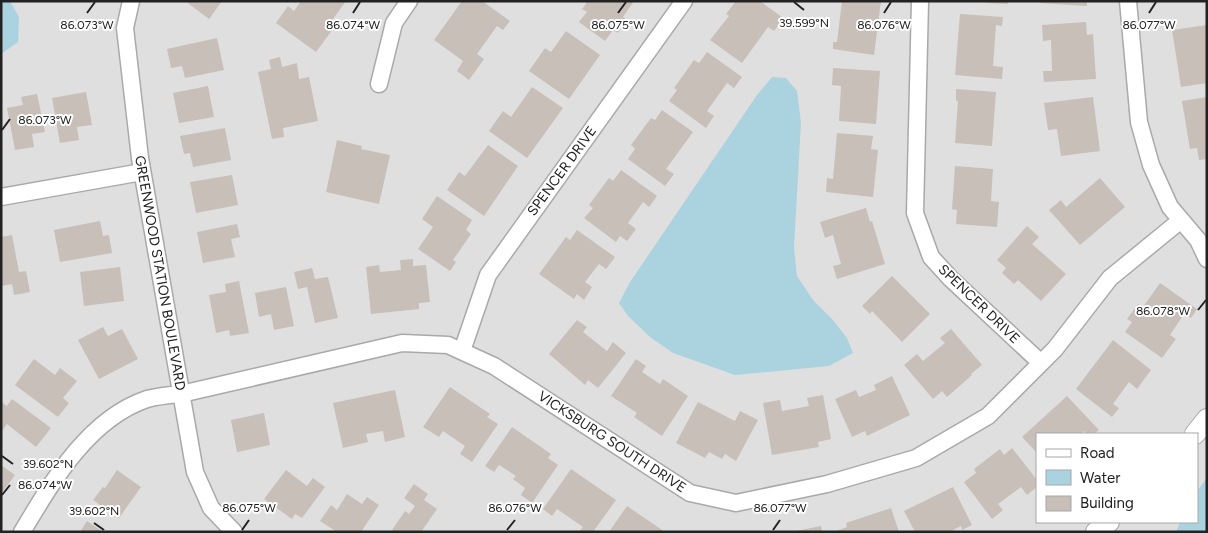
<svg xmlns="http://www.w3.org/2000/svg" width="1208" height="533" font-family="Figtree,sans-serif">
<rect width="100%" height="100%" fill="#f2efe9"/>
<!-- residential -->
<path fill="#e0dfdf" fill-rule="evenodd" d="M1,1H1207V532H1ZM1037,434H1197V522H1037Z"/>
<!-- water -->
<path fill="#aad3df" d="M1,1H10L19,17L18,42L1,54Z
M772,77L786,78L797,91L801,123L794,247L797,276L813,300L833,320L847,338L853,353L829,366L735,375L673,353L650,337L628,316L619,303L630,282L757,95Z
M1207,478V532H1176L1180,522H1197V491Z"/>
<!-- building -->
<path fill="#c7bfb8" d="M185,1H222L209,19Z
M301,1H346L328,26L333,29L316,52L276,23L288,6L294,11Z
M462,1H482L510,21L503,30L497,26L477,54L484,59L469,80L457,71L463,61L434,40Z
M588,1H634L623,17L627,20L618,33L613,30L605,41L579,22L587,12L582,9Z
M736,1H760L783,18L774,31L768,27L742,63L710,40L729,16L726,14Z
M842,1H881L874,55L833,49V42H837Z
M987,1H1008V4L987,3Z
M1040,1H1087V6L1040,3Z
M960,14L1003,17L1002,26L996,25L993,66L1003,67L1002,79L955,75Z
M1086,22L1087,35L1093,34L1096,79L1044,82L1043,71H1052L1051,40L1043,41L1042,25Z
M1207,25V83L1181,87L1172,30Z
M566,31L600,55L569,99L529,71L545,48L551,52Z
M217,38L224,70L185,78L182,66L171,68L167,49Z
M707,52L742,77L734,88L727,83L707,111L714,116L706,128L669,101L677,90L674,88L694,60L699,63Z
M280,57L282,67L297,63L299,79L309,77L318,121L283,128L284,137L272,139L258,72L271,69L269,60Z
M833,68L880,71L876,124L839,121L841,86L832,85Z
M208,86L214,117L179,123L173,93Z
M532,87L563,108L527,158L489,131L503,111L511,117Z
M956,89L996,92L992,146L955,143L958,101H956Z
M86,92L92,125L77,127L79,140L60,143L52,98Z
M37,94L45,132L32,134L34,147L15,150L7,108L23,105L21,97Z
M1093,97L1100,151L1061,156L1057,129L1048,130L1044,103Z
M1207,97V159L1199,160L1197,148L1190,149L1182,101Z
M662,110L693,132L666,169L674,174L665,186L628,159L635,149L631,145L651,118L655,120Z
M225,128L231,160L193,167L190,153L184,154L180,136Z
M837,133L873,136L871,149L878,150L873,197L826,192L827,178L833,179Z
M337,140L362,146L361,149L390,155L379,204L326,192Z
M488,145L518,166L484,216L447,190L459,172L465,176Z
M955,166L993,169L991,201L999,202L997,227L956,224L957,210L952,209Z
M621,170L657,196L649,207L643,202L628,223L636,229L627,241L620,236L616,242L584,218L593,208L589,205L609,178L613,181Z
M232,175L238,205L196,213L190,182Z
M1100,178L1125,207L1080,245L1049,210L1061,200L1066,207Z
M437,196L472,220L466,230L471,234L453,260L456,262L450,271L418,249L433,227L422,219Z
M866,208L870,222L872,221L885,264L837,279L833,266L841,264L833,235L825,238L820,222Z
M100,221L103,236L109,235L112,253L60,262L54,230Z
M237,224L240,237L231,239L235,257L203,263L197,232Z
M1027,226L1039,237L1032,244L1066,274L1041,301L1018,280L1014,284L1002,273L1006,268L997,260Z
M577,230L615,257L606,269L599,264L585,282L592,287L584,300L577,294L574,299L539,274L566,237L570,240Z
M12,235L19,272L26,271L30,292L14,295L12,284L1,286V237Z
M413,259V266L426,265L430,302L419,303V309L371,314L366,267L379,265L380,272L401,270L400,260Z
M120,267L124,301L84,306L80,272Z
M312,268L315,279L328,277L338,318L315,323L307,287L298,289L294,272Z
M892,276L930,314L902,342L872,311L870,314L862,306Z
M239,281L249,333L230,336L229,330L216,333L209,295L226,292L225,284Z
M1160,283L1197,309L1191,318L1184,314L1170,335L1176,339L1162,358L1125,332L1132,322L1127,319L1138,304L1143,307Z
M286,287L294,326L274,330L271,314L259,317L255,293Z
M577,320L587,327L583,332L607,351L613,342L626,353L598,388L588,380L585,385L549,354Z
M103,327L108,336L122,329L138,359L99,379L78,340Z
M951,329L982,365L971,374L972,375L947,397L942,391L933,399L904,365L917,354L923,361L945,343L940,338Z
M1113,340L1151,370L1137,389L1129,382L1113,404L1119,408L1112,417L1076,389Z
M34,359L55,375L60,368L77,381L63,398L69,403L58,417L15,385Z
M636,359L646,366L642,372L660,384L663,379L688,396L662,436L634,417L637,413L611,396Z
M892,376L910,415L867,436L865,431L852,437L835,399L856,390L859,397L876,390L874,385Z
M450,387L490,414L487,417L498,424L472,462L460,454L465,446L443,431L439,437L423,427Z
M395,390L405,437L385,442L383,431L366,434L368,442L343,448L333,403Z
M823,395L831,439L818,442L819,447L772,455L763,403L780,400L782,411L809,406L807,398Z
M1067,396L1099,430L1094,434H1087L1084,431L1081,434H1037V453L1022,437Z
M12,399L51,428L36,447L7,424L1,432V402L7,406Z
M698,402L735,421L740,411L758,420L736,461L725,454L722,459L709,452L705,458L676,443Z
M264,413L270,445L237,452L231,420Z
M512,427L551,454L548,458L558,465L532,503L521,495L525,488L513,479L516,476L499,465L494,472L485,466Z
M1012,448L1037,480V487L1027,495L1021,487L998,504L1003,510L992,519L964,482L976,473L974,469L1000,449L1004,455Z
M1,465L15,475L1,494Z
M571,469L616,500L593,532H579L583,527L557,509L552,516L543,509Z
M117,470L141,487L119,518L93,500L103,487L105,488Z
M286,470L307,486L313,478L325,487L302,518L295,514L292,519L264,499Z
M414,484L428,494L424,500L437,509L421,532H395L392,530L405,511L409,514L415,506L404,498Z
M953,487L972,525L962,530L961,526L949,532H915L904,511Z
M347,494L362,504L367,497L379,505L361,532H337L320,521L331,505L337,510Z
M627,506L665,532H609Z
M891,508L899,532H834L847,527L846,523Z
M87,521L103,532H80Z
M821,526L822,532H796V531Z"/>
<g fill="none" stroke-linecap="round" stroke-linejoin="round">
<defs>
<path id="minor" d="M131,1L125,28L140,158L195,472L211,508L234,532
M920,1L915,213L931,257L951,279L1041,363
M1128,1L1139,122L1151,165L1170,207L1198,240L1207,259
M379,84L394,23L409,1
M1,197L142,172
M462,351L488,275L684,1
M22,532C52,482 88,419 147,399C158,396 170,395 181,394L402,343L448,345L494,366L690,493L736,503L827,484L916,458L988,416L1055,349L1110,278L1181,220"/>
<path id="tertiary" d="M1195,434L1207,419
M1096,532L1109,522"/>
</defs>
<!-- minor casing -->
<use href="#minor" stroke="#a9a9a9" stroke-width="19"/>
<!-- tertiary casing -->
<use href="#tertiary" stroke="#a9a9a9" stroke-width="22"/>
<!-- minor -->
<use href="#minor" stroke="#fff" stroke-width="16"/>
<!-- tertiary -->
<use href="#tertiary" stroke="#fff" stroke-width="20"/>
</g>
<!-- ticks -->
<path fill="none" stroke="#222" stroke-width="2" d="M794,2L804,10M87,13L95,2M353,13L360,2M618,13L626,2M884,13L891,2M1149,13L1156,2M2,130L10,119M1198,310L1206,300M2,456L13,464M2,495L10,485M94,523L104,530M242,530L249,520M507,530L515,520M773,530L780,520"/>
<g text-anchor="middle" dominant-baseline="central" stroke-width="4" stroke-linejoin="round" paint-order="stroke">
<!-- street labels -->
<g font-size="14" fill="#222" stroke="#fff">
<text transform="translate(562 171) rotate(-54)">SPENCER DRIVE</text>
<text transform="translate(160 273) rotate(80)">GREENWOOD STATION BOULEVARD</text>
<text transform="translate(979 304) rotate(44)">SPENCER DRIVE</text>
<text transform="translate(612 442) rotate(33)">VICKSBURG SOUTH DRIVE</text>
</g>
</g>
<g font-size="12" text-anchor="middle" fill="#222" stroke="#fff" stroke-width="4" stroke-linejoin="round" paint-order="stroke">
<text x="804" y="27">39.599°N</text>
<text x="87" y="29">86.073°W</text>
<text x="353" y="29">86.074°W</text>
<text x="618" y="29">86.075°W</text>
<text x="884" y="29">86.076°W</text>
<text x="1149" y="29">86.077°W</text>
<text x="45" y="124">86.073°W</text>
<text x="1163" y="315">86.078°W</text>
<text x="48" y="468">39.602°N</text>
<text x="45" y="489">86.074°W</text>
<text x="249" y="512">86.075°W</text>
<text x="515" y="512">86.076°W</text>
<text x="780" y="512">86.077°W</text>
<text x="94" y="515">39.602°N</text>
</g>
<!-- border -->
<rect width="1208" height="533" fill="none" stroke="#222222" stroke-width="5"/>
<!-- legend -->
<rect x="1036" y="433" width="162" height="90" fill="#ffffff" stroke="#a7a7a7"/>
<rect x="1046" y="449" width="25" height="8" fill="#ffffff" stroke="#a7a7a7"/>
<text x="1080" y="458" font-size="15" fill="#222222">Road</text>
<rect x="1046" y="470" width="25" height="15" fill="#aad3df" stroke="#a7a7a7"/>
<text x="1080" y="483" font-size="15" fill="#222222">Water</text>
<rect x="1046" y="496" width="25" height="15" fill="#c7bfb8" stroke="#a7a7a7"/>
<text x="1080" y="508" font-size="15" fill="#222222">Building</text>
</svg>
